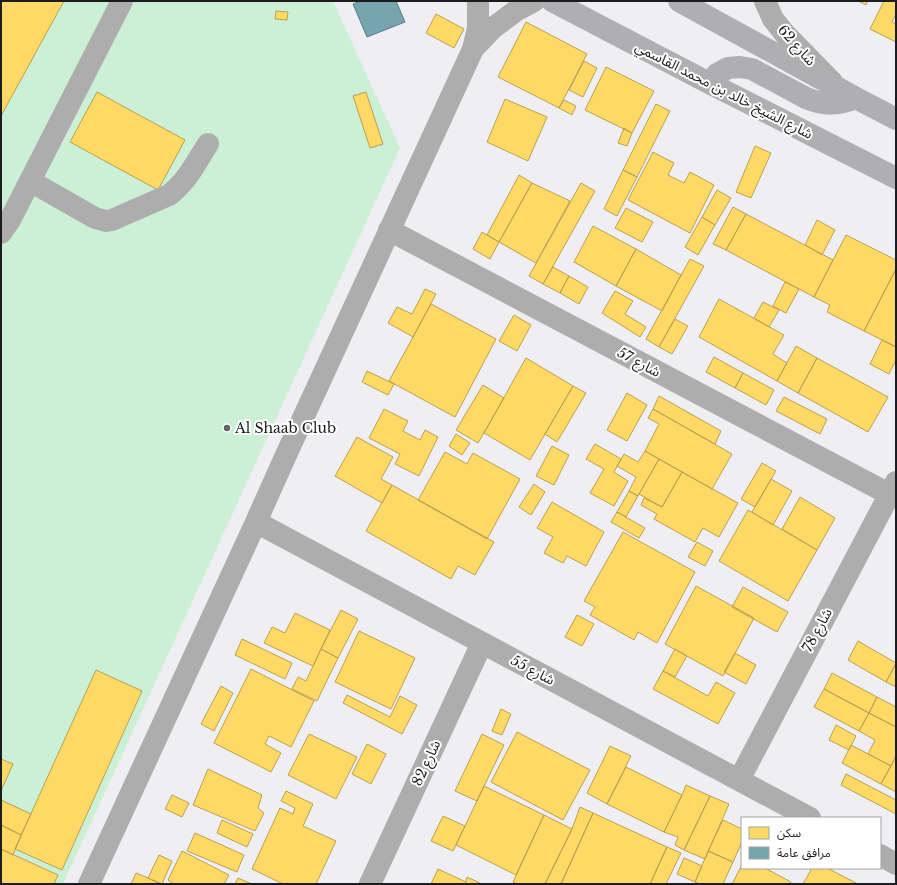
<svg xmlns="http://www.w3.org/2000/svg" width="897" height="885" font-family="'Libre Baskerville','Noto Sans Arabic',serif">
<rect width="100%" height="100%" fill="#efeff3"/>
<!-- green -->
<path fill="#cbf0d5" d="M1,1H333L400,148L63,884H1Z"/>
<!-- homes -->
<path fill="#ffd966" stroke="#bba050" d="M1,1H64L1,116Z
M858,1H868L866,5Z
M884,1H896V14L892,22L896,24V42L870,29Z
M276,11L288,12L287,20L275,19Z
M436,14L464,29L454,48L426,33Z
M526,22L587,54L559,108L498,77Z
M584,61L597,68L583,97L569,90Z
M606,67L654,91L632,133L585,110Z
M97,92L185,140L158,190L70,142Z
M366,92L383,144L370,148L353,96Z
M505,99L547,117L528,161L487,142Z
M564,100L576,106L572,115L559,108Z
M656,104L670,111L637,177L623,170Z
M624,128L632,133L627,146L618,143Z
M755,146L771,153L751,198L736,192Z
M653,152L674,163L668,175L684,183L690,172L714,185L690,233L628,200Z
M623,170L637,177L617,216L604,209Z
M519,175L532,183L499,242L487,235Z
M532,183L570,201L536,263L499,242Z
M581,183L595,191L543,284L529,276Z
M717,190L731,198L715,225L702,217Z
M733,207L746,214L726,250L713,244Z
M626,208L653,222L642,242L615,228Z
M746,214L833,260L814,297L726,250Z
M702,217L715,225L698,255L685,247Z
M817,220L835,230L822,255L805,245Z
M593,226L636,249L616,286L574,262Z
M482,232L499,242L490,259L473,249Z
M846,235L896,260V269L864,331L827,312L830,305L814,297Z
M636,249L681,275L662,311L616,286Z
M690,259L704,266L659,347L646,339Z
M553,267L569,276L560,293L543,284Z
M896,269V347L864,331Z
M569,276L588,287L579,304L560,293Z
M785,282L799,289L786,313L773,306Z
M425,289L436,294L413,337L388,323L397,307L412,314Z
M615,291L633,301L625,314L646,327L640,337L602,313Z
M719,299L784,335L773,354L787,363L777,381L699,337Z
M763,302L779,310L769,327L754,318Z
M431,304L496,339L455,417L389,381Z
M514,315L531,325L517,351L499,341Z
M675,319L688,326L672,354L659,347Z
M882,340L896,347V360L889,374L870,364Z
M796,346L817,358L798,393L777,381Z
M714,357L743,373L735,388L706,372Z
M526,358L573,386L530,460L484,433Z
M817,358L888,397L868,432L798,393Z
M367,371L394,384L388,395L362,382Z
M743,373L774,390L766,405L735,388Z
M483,385L504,398L478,443L456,430Z
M573,386L586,393L557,442L545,434Z
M627,393L647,405L627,441L607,430Z
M659,396L721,431L715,444L653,409Z
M784,397L827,419L820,434L776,411Z
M384,409L408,421L403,431L420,440L425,430L438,437L419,476L395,464L400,454L369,438Z
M653,409L732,454L712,489L645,451L659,424L648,418Z
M456,434L470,443L462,455L449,446Z
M357,437L393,457L381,479L392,485L382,503L335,476Z
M595,444L621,459L614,472L628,481L614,506L590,493L604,469L586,459Z
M552,446L569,455L554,485L536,476Z
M645,451L659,459L638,496L629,491L636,477L617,466L624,454L638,462Z
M445,452L467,464L473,453L520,479L487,539L418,500Z
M659,459L682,472L662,507L639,494Z
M762,463L776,471L755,507L741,499Z
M682,472L738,503L719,537L703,528L695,542L654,519L657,514L641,505L644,498L662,507Z
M771,479L792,491L773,525L752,512Z
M534,484L545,492L531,515L519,507Z
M392,485L494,542L475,575L458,566L451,579L366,531Z
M629,491L638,496L626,517L617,512Z
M800,497L835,518L817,550L782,529Z
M552,502L604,532L586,566L567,556L563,563L544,553L553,537L537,528Z
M748,510L817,550L788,601L719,561Z
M617,512L645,528L639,538L611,522Z
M623,532L695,572L657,643L638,632L634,640L590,615L595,607L584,601Z
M697,542L713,551L705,566L688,557Z
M696,586L754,618L723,676L665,644Z
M743,587L788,612L777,632L732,607Z
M341,610L358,619L338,658L321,649Z
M295,613L330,630L313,666L264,643L272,627L285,633Z
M577,615L594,624L582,646L565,637Z
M359,631L415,658L391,709L335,682Z
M242,639L292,663L285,679L235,655Z
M858,641L896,663L886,682L848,660Z
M321,649L338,658L317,701L292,689L298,677L306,681Z
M675,649L687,656L675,677L663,671Z
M735,653L756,665L746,684L724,672Z
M896,664V687L886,682Z
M251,669L314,701L291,747L269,736L265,744L281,753L271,772L214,743Z
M96,670L142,691L62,870L15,849Z
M663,671L708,696L716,682L735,693L718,724L653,689Z
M832,673L877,697L869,713L824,689Z
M221,686L233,693L214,731L201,724Z
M824,689L869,713L859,731L814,707Z
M347,695L390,717L400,696L417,705L402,734L343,703Z
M877,697L896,707V727L869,713Z
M501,709L511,714L502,735L492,731Z
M869,713L896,727V756L891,766L868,754L875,740L859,731Z
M836,725L856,736L849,750L829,740Z
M517,732L590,770L563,820L491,782Z
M309,734L357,757L336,799L288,775Z
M482,734L504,745L477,801L455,791Z
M367,744L386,754L371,784L352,774Z
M851,745L891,766L881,784L842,763Z
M610,746L631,756L607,804L587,793Z
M896,756V792L881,784Z
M1,759L13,764L1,791Z
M626,767L682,795L664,832L607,804Z
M208,769L262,795L258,808L264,813L255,831L193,805Z
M846,774L896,800V814L841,785Z
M686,785L710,796L684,850L675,845L678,837L664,832L682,795Z
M484,786L544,815L516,875L456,845Z
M286,791L313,804L303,826L336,841L316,884H283L252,869L280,808L293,814L295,808L281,801Z
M172,795L189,803L182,817L165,809Z
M710,796L729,804L705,859L684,850Z
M1,800L31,814L21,835L1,825Z
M580,807L593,813L561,884H545L572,829Z
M593,813L667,847L650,884H561Z
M544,815L572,829L545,884H518L513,882Z
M443,816L465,826L453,851L431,841Z
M222,820L253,834L247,847L217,833Z
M723,820L742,829V842L733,862L708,851Z
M1,825L21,835L13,855L1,849Z
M195,833L244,855L237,872L187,851Z
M667,847L681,853L666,884H650Z
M1,849L58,875L54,884H1Z
M182,851L229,875L224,884H174L168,880Z
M708,851L733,862L723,884H700L695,882Z
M159,855L172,861L162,884L148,878Z
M684,858L702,866L695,882L677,874Z
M742,865V868H765L791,882L790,884H732Z
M812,868H827L858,884H803Z
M438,869L466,882L465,884H431Z
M136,873L148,878L160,884H131Z
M467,877L482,884H465Z
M238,878L252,884H235Z"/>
<!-- public -->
<path fill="#76a5af" stroke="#5b7c84" d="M360,1H396L405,22L367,37L353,4Z"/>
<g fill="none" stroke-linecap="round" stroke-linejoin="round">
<!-- minor -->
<path stroke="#aeadad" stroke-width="22" d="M765,1L773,19L785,34L832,82
M473,49L493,28L517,10L534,1
M30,181L95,218L106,221L112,220L169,195C187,182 196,162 208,144
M389,230L889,494
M1,233L10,220L122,1
M256,522L810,818
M739,780L896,482
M880,855L896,864
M89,884L256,522L286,455L473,49L478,28V1
M370,884L482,643"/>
<!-- major -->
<path stroke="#afafb2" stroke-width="22" d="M552,1L709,83L896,178
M679,1L856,98L896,119
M709,83L717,74L728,68L740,67L752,69L806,98C825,106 838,105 856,98"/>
</g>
<!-- markers -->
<circle fill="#666669" stroke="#fff" stroke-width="1.5" cx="227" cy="428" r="4"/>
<g text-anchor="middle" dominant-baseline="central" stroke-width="4" stroke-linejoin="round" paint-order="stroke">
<!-- street labels -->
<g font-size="14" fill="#1c1c1e" stroke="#fff">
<text transform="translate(797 45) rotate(48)">شارع 62</text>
<text transform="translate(724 90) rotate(27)">شارع الشيخ خالد بن محمد القاسمي</text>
<text transform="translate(639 362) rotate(28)">شارع 57</text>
<text transform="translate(817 630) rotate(-62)">شارع 78</text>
<text transform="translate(533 670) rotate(28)">شارع 55</text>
<text transform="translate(426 763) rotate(-65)">شارع 82</text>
</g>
<!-- poi labels -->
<g font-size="14" fill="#1c1c1e" stroke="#fff" text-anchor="start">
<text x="235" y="428">Al Shaab Club</text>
</g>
</g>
<!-- border -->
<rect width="897" height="885" fill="none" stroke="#1c1c1e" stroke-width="4"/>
<!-- legend -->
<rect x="741" y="817" width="140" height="52" fill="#ffffff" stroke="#a4a4a5"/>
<rect x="749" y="827" width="20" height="12" fill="#ffd966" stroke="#a4a4a5"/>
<text x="777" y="837" font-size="12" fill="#1c1c1e">سكن</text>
<rect x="749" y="847" width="20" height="12" fill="#76a5af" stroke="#a4a4a5"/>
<text x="777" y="857" font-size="12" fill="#1c1c1e">مرافق عامة</text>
</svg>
